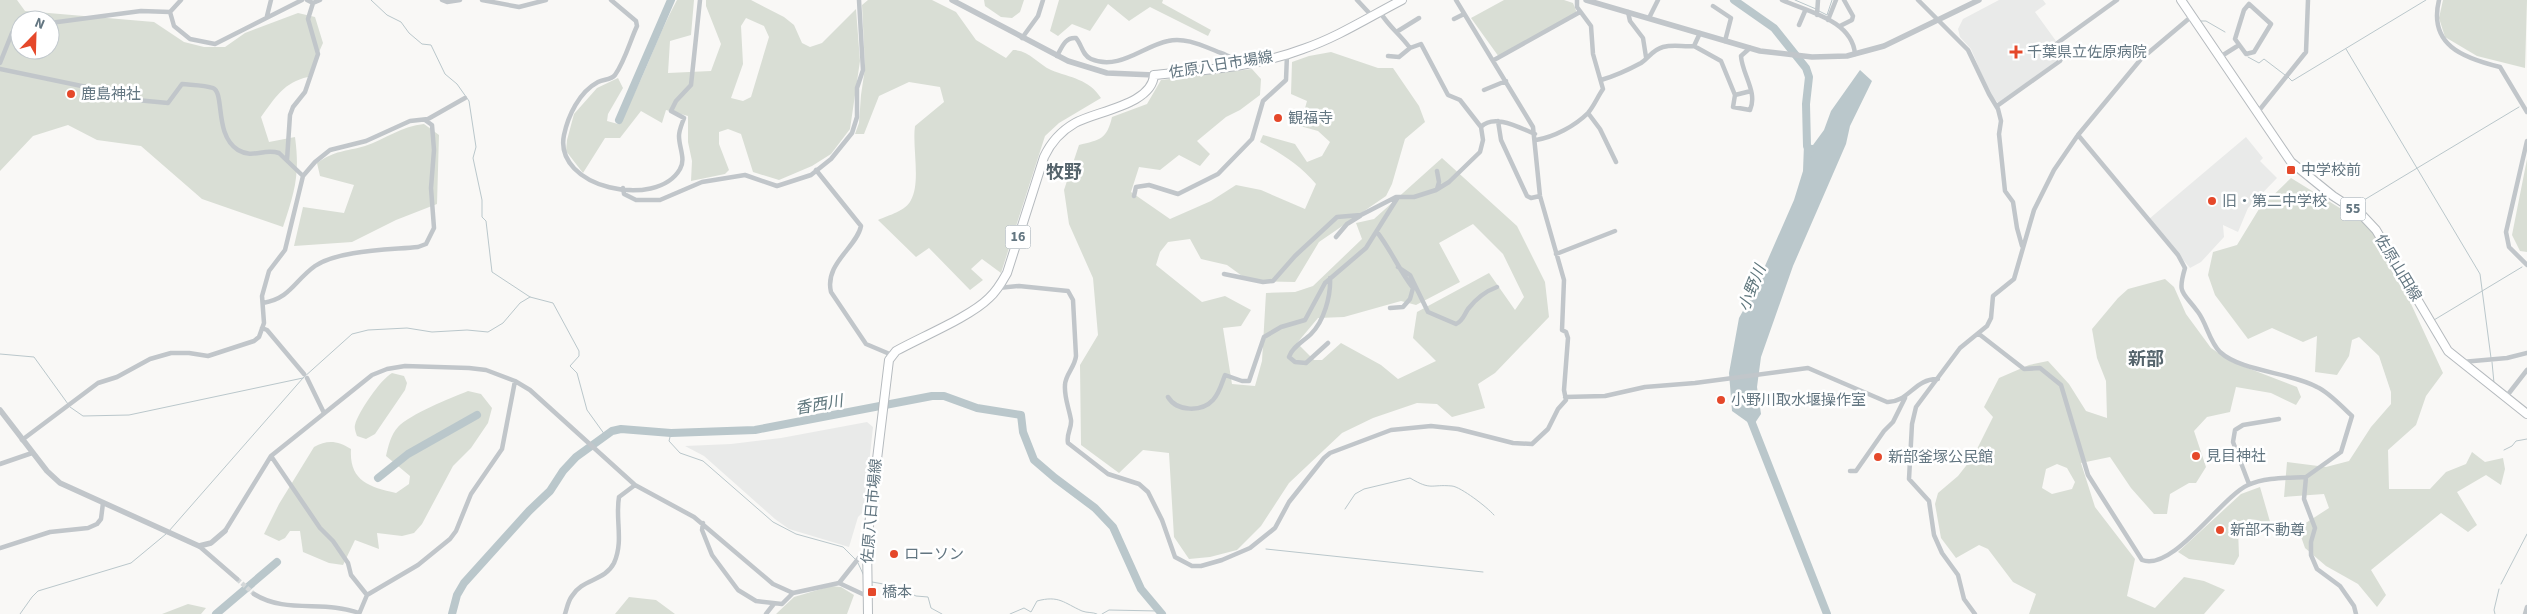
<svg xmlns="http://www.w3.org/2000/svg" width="2527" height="614" font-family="'Source Sans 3','Noto Sans JP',sans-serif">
<rect width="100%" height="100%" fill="#f9f8f6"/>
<!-- built -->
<path fill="#e9eae9" d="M1999,0H2043L2046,4L2035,12L2056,41L2052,44L2061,56L2059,59L1998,103L1990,94L1971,49L1960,37L1958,29L1963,19Z
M2246,137L2263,158L2260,161L2277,178L2248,208L2238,232L2223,225L2224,237L2201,262L2190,268L2149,219Z
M867,422L873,427L864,511L858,517L849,547L789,529L775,519L704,456L685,446L731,444L781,438Z"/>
<!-- green -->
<path fill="#d9ded5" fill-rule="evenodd" d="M0,0H17L25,11L154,22L184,42L204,47H225L245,33L298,13L315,17L323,43L308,77C284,82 275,98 261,117L269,142L295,137C300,174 295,191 283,227L202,199L141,146L97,140L68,125L33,136L0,171ZM20,20H50V50H20Z
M677,0H694L691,35L670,41L668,73L711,71L721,44L706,6V0H751L784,17L794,25L802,43L810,47L822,43L856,9L860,61L850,129L831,154L812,166L779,180L753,172L741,134L728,129L719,132V144L729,170L725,174L691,181L692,161L688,142V116L666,110L662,123L641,111L620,138H605L583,173L566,151L567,140L574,114L597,88L618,78L623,88L608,114L607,121L618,124C642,85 655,40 677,0ZM746,18L764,26L769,37L751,97L743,101L731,98L743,64L741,26Z
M868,0H932L956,12L976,40L1006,58L1013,50C1029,50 1038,64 1051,70C1071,78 1089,79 1101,98L1059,123L1045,136L1001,273L982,259L971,269L983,280L970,290L929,248L916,257L878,220C889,215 906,211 911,200C921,182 912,147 915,126L944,102L940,87L909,82L879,96L864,134H855L859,123L861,95L865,68L862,5Z
M984,0H1024L1020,12L1012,18L1001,17L985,6Z
M1059,0H1163L1162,3L1211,30L1208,36L1150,7L1129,21L1108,4L1090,31L1072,24L1058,36L1050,31Z
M1504,0H1564L1573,3L1577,13L1499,57L1471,18Z
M2443,0H2527L2525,68L2477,56L2445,37L2439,18Z
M1331,52L1378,68H1393L1419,106L1425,122L1405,139L1392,184L1386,196L1319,242L1295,282L1249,281L1227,265L1201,259L1190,239L1168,242L1160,252L1156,265L1202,302L1225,296L1251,310L1241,326L1223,328L1232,384L1255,386L1262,361L1266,293L1295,292L1313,286L1362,239L1356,223L1374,219L1442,158L1517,226L1545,282L1549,317L1495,373L1478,384L1485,408L1452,417L1437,404L1417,403L1373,418L1342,433L1289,483L1261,526L1237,550L1210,557L1189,559L1174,537L1169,453L1143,450L1119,473L1081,445L1080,365L1098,335L1093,278L1069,224L1064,190L1079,145C1100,140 1107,139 1112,117L1147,104L1161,80L1252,69L1261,79L1260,95L1240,110L1226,117L1197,141L1210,154L1200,166L1179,155L1160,170L1139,167L1131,192L1170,219L1211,201L1236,185L1261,190L1305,209L1316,184C1300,165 1282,154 1260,142L1263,135L1295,144L1307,162L1322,156L1330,142L1318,131L1300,126L1307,101L1291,94L1292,62L1309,56ZM1473,224L1503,254L1524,297L1515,310L1489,273L1417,312L1413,338L1436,361L1398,379L1381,365L1341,343L1322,360H1314L1297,343L1318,318L1344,317L1401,301L1416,305L1460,282L1439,243Z
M424,124L439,135L437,204L396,220L352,242L294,246L303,207L344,213L354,185L320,176L317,163C336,150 344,152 365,146C385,139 402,126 424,124Z
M2527,159V252L2520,251L2512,235Z
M2291,178L2369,226L2393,265L2443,373L2426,396L2416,425L2388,450L2389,489H2430L2446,472L2466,464L2472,452L2485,462L2503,458L2505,469L2501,485L2486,475L2457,492L2477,525L2468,532L2441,513L2371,570L2386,595L2377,607L2358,584L2326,566L2305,548L2298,528L2329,508L2324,494L2284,497L2287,462L2326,467L2349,461L2371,427L2391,404V392L2379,356L2359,337L2352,340L2349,356L2337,375L2315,372L2317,336L2303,342L2272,328L2248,339L2215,295L2208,275L2213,252L2237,245L2259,209Z
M2165,279L2174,287L2186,314L2211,348L2232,362L2297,387L2301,397L2296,405L2271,393L2236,387L2230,412L2207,417L2194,431L2206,467L2196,483H2189L2170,494L2167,514H2154L2131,488L2110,457L2081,463L2095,507L2135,559L2127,596L2155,608L2184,577L2204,581L2225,590L2204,614H2029L2036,594L2013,582L1988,549L1979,545L1956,558L1941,538L1935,504L1938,493L1958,476L1973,457L1993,417L1984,407L1999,378L2029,365L2048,361L2069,384L2086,411L2107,418L2106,381L2097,358L2092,329L2118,298L2128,289ZM2057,464L2067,468L2075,482L2072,489L2052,494L2042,488L2046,469Z
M392,373L404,376L407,383L405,390L375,434L366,439L357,436C356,433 354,428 355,425C358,412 381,379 392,373Z
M468,391L481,394L492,408L488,423L471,448L453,466L422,524L414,533L402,536L377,533L379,549L355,540L343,565L329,563L303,552L300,531H290L285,538L279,541L264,534L279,504L314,447C328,439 338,441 351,449C349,480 368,487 396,493L409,484L410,476L386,456C388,447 391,434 398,427C410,414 451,398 468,391Z
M2260,487L2273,532L2268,534L2257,520L2248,519L2238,529L2239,556L2234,565L2189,559L2178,552L2241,494Z
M831,586L841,587L854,595L847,614H776L794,597Z
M629,597L656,600L675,614H615Z
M188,604L206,608L201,614H162Z"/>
<!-- water -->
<path fill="#bac7cb" d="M1860,70L1872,81L1850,126L1846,144L1793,266L1761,357L1757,387L1761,414L1753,426L1732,411L1729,373L1739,318L1754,291L1794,200L1803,171L1804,144L1813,145L1824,130L1831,111Z"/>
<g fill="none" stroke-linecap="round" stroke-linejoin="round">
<!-- stream -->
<path stroke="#bac7cb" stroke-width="1" d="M371,0L387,15L401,22L409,33L422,44L431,45L445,74L457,84L469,101L476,147L473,158L482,200V217L486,221L492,272L530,297L553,303L579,351V356L570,366L577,373L587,410L605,435
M1795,0L1816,9
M1819,11L1827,15L1832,0
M2201,21H2206L2225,32
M2346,49L2480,274L2491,358
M2248,57L2259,63L2264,59L2285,75
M2288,77L2292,81L2426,0
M2359,203L2519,107
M2434,320L2522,267
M0,354L34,357L68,404
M2492,362L2494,383
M70,407L83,416L129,415L303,378
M671,433L669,441L680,453L703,461L773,522L796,534L843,547L855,559
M2504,450L2512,446L2516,441L2527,439
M1345,509L1355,494L1364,489L1410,478C1432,491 1430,484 1452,486C1461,487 1487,507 1494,515
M169,531L303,378L352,334L368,330L407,328L432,332L467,330L488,332L503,323L520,303L530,297
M1266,549L1483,572
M858,563L864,576
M872,582L895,586L916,596L928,597L931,608L942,614
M2501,584L2527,534
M20,614L32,597L38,591L131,563L166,534
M1010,614L1024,608L1031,612L1037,601C1059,595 1064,603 1082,611C1087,613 1093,612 1097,614
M1102,614L1109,610L1158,611
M2495,614L2494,610L2499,589"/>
<!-- river -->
<path stroke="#bac7cb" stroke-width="8" d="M1734,0L1774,28L1806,68L1809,77L1806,104L1807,146L1810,153
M619,120L671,0
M1750,418L1827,614
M378,478L408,454L477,415
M216,614L277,562
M452,614L457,595L464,583L529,511L550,491L563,471L576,457L612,431L621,429L671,433L755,430L932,396H944L977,408L1021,415L1023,432L1034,460L1055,478L1095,508L1113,527L1141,589L1162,614"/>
<!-- minor-tunnel -->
<path stroke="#d4d8d9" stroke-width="4.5" stroke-dasharray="4.5 2" stroke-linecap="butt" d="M237,579L254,594"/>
<defs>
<path id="primary" d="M2181,0L2291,162L2333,196L2361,214L2376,230L2448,351L2527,414
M868,614L867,542L889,360L896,351C921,337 970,317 989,298C997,291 1002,282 1007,273L1044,157C1051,142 1061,131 1075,123C1096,111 1152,105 1154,75C1204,70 1256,67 1303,49C1338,37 1369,17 1402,0"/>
</defs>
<!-- primary casing -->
<use href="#primary" stroke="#b5babe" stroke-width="10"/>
<!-- minor -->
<path stroke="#c1c6ca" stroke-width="4.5" d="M307,0L313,3L320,0
M442,0L447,2L460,0
M482,0L519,7L546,0
M611,0L636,21L637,26C630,41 625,61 615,75C611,80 604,79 598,82C579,92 568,116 564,135C553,188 657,210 680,169C686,159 679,148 679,136C679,130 682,124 684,118L671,111L676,101L691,85L700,0
M1357,0L1372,16
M1782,0C1808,12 1852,20 1855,54
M1918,0L1968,50L1989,94L1998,109L2001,121L1999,134L2005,191L2013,202L2017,228L2022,246
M2439,0C2428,45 2463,58 2500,67L2527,112
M2249,4L2271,24L2254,52L2246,54L2235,39L2244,10Z
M1713,6L1731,18L1725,41
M170,12L174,26L190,39L215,44L302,0
M170,12L181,0
M1380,12C1389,27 1400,34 1410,48
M1628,12L1630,21L1643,38L1646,57
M1817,15L1818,0
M267,16L271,0
M1649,18L1658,0
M1454,19L1464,14
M1828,20L1836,0
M50,23L141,11L170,12
M1799,25L1805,11
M1840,26L1852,20L1853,16L1844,0
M1398,31L1419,18
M1700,33L1694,46L1721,61L1735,95L1733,107L1750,110C1758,92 1742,74 1741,56L1750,48
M1022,38L1038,16L1043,0
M1057,56C1062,47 1065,37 1076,38C1082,45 1082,55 1091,59C1119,71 1143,46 1168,41C1184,37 1201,45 1216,51C1223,54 1235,57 1237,65
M2220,57L2239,45
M1494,60L1580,12
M0,63L12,33L20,28
M0,69L96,89L126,99L168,103L182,84C192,85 205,85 213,88C225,93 214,135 238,150C253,159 264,148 279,153L303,176
M1601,80C1615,76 1628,70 1641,63C1649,58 1652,50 1663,47C1674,44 1683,47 1694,46
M1484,90L1506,81
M1735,95L1751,91
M1997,106L2060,61L2064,54L2056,44L2117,0
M1588,113L1600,129L1616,162
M2257,113L2306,52L2308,0
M1498,121L1501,140L1527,196L1531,198L1540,196
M1481,127C1494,113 1520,128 1535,134
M2078,135L2178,255L2185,268C2177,295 2183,291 2198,312C2207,324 2209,341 2220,352C2242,372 2290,372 2317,387C2330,393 2342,407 2352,416L2341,452L2306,477L2304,499L2315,528L2311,542V555L2317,569L2340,586L2354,606L2356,614
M1536,140C1554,137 1575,126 1588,113C1594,106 1598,96 1603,89L1593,54L1591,26L1577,7V0
M2527,141L2506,232L2509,247L2527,265
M287,160L290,115L293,107L305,92L318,54L308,19L313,3
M816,170L861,226C857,247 824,264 831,292L866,344L892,355
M623,188L624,194L636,200H660L702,182L745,175L777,186L811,175L831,159L852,133L857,117V88L863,70L859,0
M1437,189L1439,182L1437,171
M1134,196L1136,187L1149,185L1178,194L1218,174L1252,139L1263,101L1286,80L1287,55
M1377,232C1391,250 1399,270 1413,288L1410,299L1403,307L1390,308
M1336,237L1347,224L1360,216
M1556,254L1615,231
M1398,267L1410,275L1428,312L1456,324C1463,321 1464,315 1468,309C1475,300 1486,291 1497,287
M1224,274L1263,282L1273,281L1295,256L1337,217L1361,215L1396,197H1414L1436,190L1449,182L1480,152L1483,140L1481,127L1460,100L1448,95L1421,44L1410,48L1399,57L1388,56
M998,288L1019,286L1068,291L1073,300L1076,356C1075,367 1065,375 1065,385C1064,397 1069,408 1071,420C1072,428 1066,434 1068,443L1108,474L1139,484L1148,492L1162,520L1175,557L1192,566H1201L1222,560L1250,548L1275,528L1289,502L1324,458L1330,453L1391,430L1431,426L1458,429L1513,443L1532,444L1548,429L1558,409L1566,400L1564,390L1568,338L1566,332L1562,330L1564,280L1540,196L1533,127L1456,0
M263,303C291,298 294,281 315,266C339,250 389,250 418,247L426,244L434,228L431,188L434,150L432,125L425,120
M262,328L267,330L304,374
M1979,334L2024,369L2040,368L2061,385L2088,475L2142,560C2173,572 2221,497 2248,485C2265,477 2288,478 2306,477
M1328,343L1306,363L1295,362L1289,357C1292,347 1304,341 1311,334C1324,321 1331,296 1330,278
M2462,362L2507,358L2527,353
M307,378L324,413
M1168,397C1177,412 1202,412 1213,400C1219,394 1222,383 1225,375L1242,381H1249L1264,337L1281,327L1305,320L1325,283L1366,248L1398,197
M1565,397L1605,396L1645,387L1695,383L1808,368L1887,402C1908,403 1915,378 1938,379
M2506,397L2527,370
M22,440L98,383L117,377L150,359L171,353H189L208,356L254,341L259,337L264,323L262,296L269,271L285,250L303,176L315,162L330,150L366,141L410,121L428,119L465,98
M271,456L320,528L333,541L348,563L351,575L367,595
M0,464L32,453
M1850,471H1856L1884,431L1893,422L1905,398
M2249,484L2233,442L2235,430L2243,425L2279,419
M703,523L702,530L712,555L738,590L756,601L782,604L793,593
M225,531L271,456L372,375L387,369L405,366L469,368L486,370L515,381L530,390L635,485L694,517L773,584L793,593L839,583L869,597
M199,546L237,579
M0,548L50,532L88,528L97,524L101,519L103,503
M839,583L866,549
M254,594C285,614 325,600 359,613
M359,614L367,595L418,565L450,539L456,531L471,494L502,449L515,381
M565,614C567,608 568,601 572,596C582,579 605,581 614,563C624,541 615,519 619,497L635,485
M766,614L773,605
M1975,614L1964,599L1958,575L1942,553L1934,535L1929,501L1909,479L1912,424L1916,407L1960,348L1987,326L1991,318L1993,296L2014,279L2034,210L2054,170L2078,135L2141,59L2192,16
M2525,614L2527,607"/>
<!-- tertiary -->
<path stroke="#c1c6ca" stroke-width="5.5" d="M952,0L1068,61L1107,73L1154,75
M1586,0L1760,51L1812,57L1847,56L1884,46L1979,0
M0,410L47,471L60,483L199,546L211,543L225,531"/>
<!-- primary -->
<use href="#primary" stroke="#fff" stroke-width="8"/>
</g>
<!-- markers -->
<g fill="#e5482a" stroke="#fff" stroke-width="2">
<path d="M2013.5 44.5h5v5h5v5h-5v5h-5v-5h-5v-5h5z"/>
<circle cx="71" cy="94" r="5"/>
<circle cx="1278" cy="118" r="5"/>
<rect x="2286" y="165" width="10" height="10" rx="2.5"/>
<circle cx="2212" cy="201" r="5"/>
<circle cx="1721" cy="400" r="5"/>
<circle cx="2196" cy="456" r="5"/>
<circle cx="1878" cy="457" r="5"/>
<circle cx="2220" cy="530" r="5"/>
<circle cx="894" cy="554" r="5"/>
<rect x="867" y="587" width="10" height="10" rx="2.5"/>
</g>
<g text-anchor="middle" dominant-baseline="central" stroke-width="5" stroke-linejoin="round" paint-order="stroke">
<!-- shield labels -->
<g fill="#fff" stroke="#929fa7" stroke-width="1">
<rect x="2340.5" y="197.5" width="25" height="23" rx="4"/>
<rect x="1005.5" y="225.5" width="25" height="23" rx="4"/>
</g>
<g font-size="14" font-weight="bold" fill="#637681">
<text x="2353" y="209">55</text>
<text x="1018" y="237">16</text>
</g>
<!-- poi labels -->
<g font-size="15" fill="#637681" stroke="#fff" text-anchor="start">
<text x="2027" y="52">千葉県立佐原病院</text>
<text x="81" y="94">鹿島神社</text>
<text x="1288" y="118">観福寺</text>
<text x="2301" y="170">中学校前</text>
<text x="2222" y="201">旧・第二中学校</text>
<text x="1731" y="400">小野川取水堰操作室</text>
<text x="2206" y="456">見目神社</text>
<text x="1888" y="457">新部釜塚公民館</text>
<text x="2230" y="530">新部不動尊</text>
<text x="904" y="554">ローソン</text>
<text x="882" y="592">橋本</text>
</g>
<!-- street labels -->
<g font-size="15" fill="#637681" stroke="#fff">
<text transform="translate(1221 65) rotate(-9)">佐原八日市場線</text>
<text transform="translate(2398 268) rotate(59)">佐原山田線</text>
<text transform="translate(872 511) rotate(-85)">佐原八日市場線</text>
</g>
<!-- water labels -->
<g font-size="16" font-style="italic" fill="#5e767c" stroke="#fff">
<text transform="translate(1752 288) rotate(-68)">小野川</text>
<text transform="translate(819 405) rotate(-10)">香西川</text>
</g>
<!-- quarter labels -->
<g font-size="18" font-weight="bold" fill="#55646c" stroke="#fff">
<text x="1064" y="172">牧野</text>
<text x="2146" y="359">新部</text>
</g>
</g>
<!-- north arrow -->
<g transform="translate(35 35) rotate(23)"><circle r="24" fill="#ffffff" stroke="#c1c8cd"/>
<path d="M0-4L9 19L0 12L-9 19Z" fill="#e5482a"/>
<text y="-8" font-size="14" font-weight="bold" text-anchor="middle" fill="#637681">N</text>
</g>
</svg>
